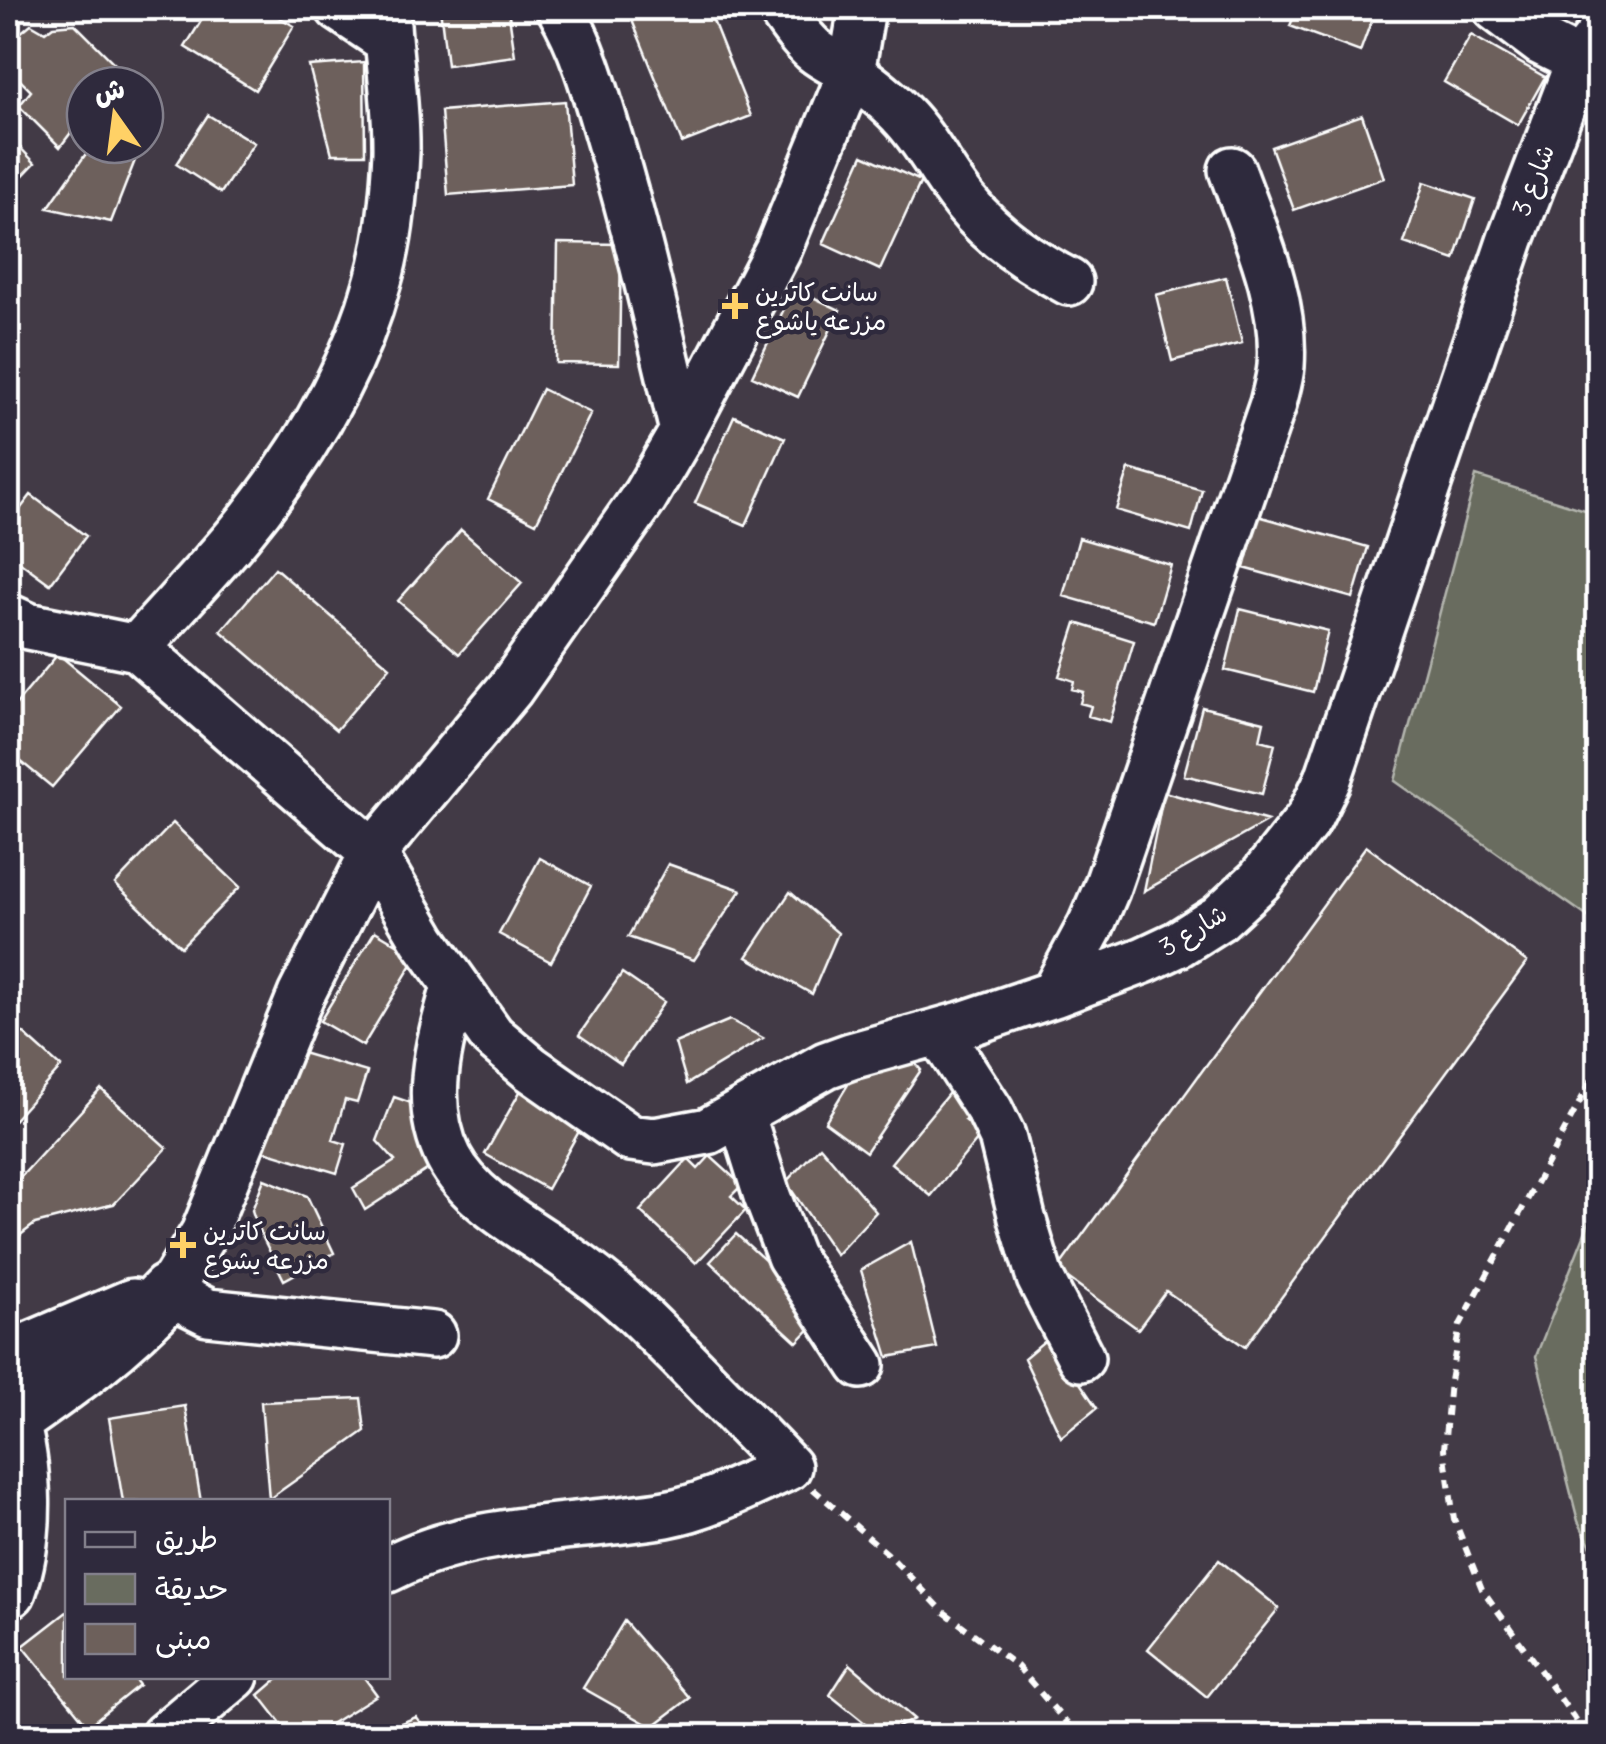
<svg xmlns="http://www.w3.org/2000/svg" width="1606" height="1744" font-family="Delius,'Playpen Sans Arabic',sans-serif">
<rect width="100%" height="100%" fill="#423a46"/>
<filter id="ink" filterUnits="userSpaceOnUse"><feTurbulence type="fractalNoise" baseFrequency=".01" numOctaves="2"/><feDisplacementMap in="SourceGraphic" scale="20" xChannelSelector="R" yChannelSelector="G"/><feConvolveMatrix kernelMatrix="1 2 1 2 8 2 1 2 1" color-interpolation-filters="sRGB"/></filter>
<g filter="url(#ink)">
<!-- green -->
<path fill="#696c5f" stroke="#b4b6af" stroke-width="2.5" d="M1476,476L1598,514V924L1395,781Z
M1598,1200V1560L1578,1521L1536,1356Z"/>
<!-- building -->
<path fill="#6d605b" stroke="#fff" stroke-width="2.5" d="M209,8H263L294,26L255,90L185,47Z
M440,8H508L515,56L447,65Z
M627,8H708L751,116L682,143Z
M1297,8H1376L1360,52L1290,26Z
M31,24L45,32L53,26L75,24L120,69L108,85H85V114L60,147L19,106L31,91L8,68V35L13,39Z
M1471,35L1545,77L1518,125L1444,82Z
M364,62L365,154H332L309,66Z
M565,101L572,185L448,195L441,111Z
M208,115L254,143L221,193L176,164Z
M1362,115L1384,178L1294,210L1271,147Z
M8,135L35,163L8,191Z
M92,145H141L111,222L48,208Z
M863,155L921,181L880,270L823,244Z
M1424,182L1475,199L1455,260L1404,243Z
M558,243L621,244L619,364L556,363Z
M1226,277L1242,343L1172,361L1156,295Z
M794,288L840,310L798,397L752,376Z
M542,389L591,413L536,523L488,499Z
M734,416L785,438L746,525L695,503Z
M1129,469L1202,490L1191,532L1116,510Z
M31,495L86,536L50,584L8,553V525Z
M1258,516L1368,547L1353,598L1244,568Z
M461,530L522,583L459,654L398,601Z
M1079,538L1171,565L1154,622L1063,596Z
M275,568L390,667L336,730L221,631Z
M1240,609L1328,631L1313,692L1225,670Z
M1076,623L1134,641L1110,722L1088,716L1091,706L1080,703L1083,692L1072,689L1074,681L1059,676Z
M58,654L121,706L52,787L8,751V714Z
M1202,707L1264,722L1260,740L1275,744L1262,794L1184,775Z
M1164,792L1268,821L1144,891Z
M173,823L240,887L181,947L115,884Z
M1366,846L1527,962L1245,1347L1166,1291L1138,1329L1057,1270Z
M540,858L591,886L551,962L499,934Z
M668,864L741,890L694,960L628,937Z
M790,892L838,933L812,994L747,957Z
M375,931L417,956L363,1046L320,1021Z
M622,973L664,1002L621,1064L579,1035Z
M730,1020L763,1038L687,1084L675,1043Z
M23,1033L61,1067L8,1126V1050Z
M292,1050L367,1072L357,1103L345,1100L333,1140L346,1144L337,1173L261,1150Z
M909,1056L921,1070L866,1152L825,1122L861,1063Z
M953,1088L976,1107L965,1120L982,1134L931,1196L891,1163Z
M101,1089L167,1148L114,1204L35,1224L10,1243L8,1240V1191Z
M521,1090L583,1124L547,1189L485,1154Z
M394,1097L423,1107L436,1164L365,1210L353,1188L395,1161L377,1141Z
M820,1146L876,1212L836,1255L786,1182Z
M710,1156L742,1185L731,1196L746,1210L696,1263L640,1211L688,1159L698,1169Z
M264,1179L307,1196L334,1253L284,1280L257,1226L252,1210Z
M736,1234L824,1314L797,1342L710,1262Z
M911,1242L937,1348L888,1357L861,1270Z
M1049,1337L1097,1408L1061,1437L1024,1358Z
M361,1398L365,1431L269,1499L261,1402Z
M185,1406L201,1502H123L109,1418Z
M1219,1560L1279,1608L1207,1697L1148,1649Z
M68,1611V1676H132L139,1685L88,1726L23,1646Z
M624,1621L690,1698L652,1727L583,1688Z
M850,1664L914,1719L881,1736L830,1695Z
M281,1676H363L377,1695L311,1736H291L259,1695Z
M416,1717L430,1736H369Z"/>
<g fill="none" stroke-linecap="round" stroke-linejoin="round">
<defs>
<path id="minor" d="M339,8L387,40
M560,8C585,50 597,98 611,145C639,239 660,335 683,431
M780,8C790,22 800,38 814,50C826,60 840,65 853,74C870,86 887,99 901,114C927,140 942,174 965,202C992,236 1031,262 1069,282
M1496,8L1541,42L1579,61
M8,617L28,626L137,648L373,853L424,940L492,1036L530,1068L630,1138L654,1141L708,1131L826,1065L851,1056L962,1025L1054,994L1144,960L1178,944L1219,918L1260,880L1309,818L1328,779L1511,239L1579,61L1598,37
M137,648C171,610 206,573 239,534C300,460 353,374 378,281C390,240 394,195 396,152C397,104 388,56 386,8
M1054,994L1091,925L1106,890L1273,404C1276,391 1280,378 1281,366C1286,298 1254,231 1232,170
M939,1032L990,1111L1002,1136L1022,1218L1040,1278L1081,1358
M741,1113L767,1196L790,1256L861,1365
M433,1335L208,1312L168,1292L204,1233L301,995L373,853L510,689L645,496L683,431L778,250L851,73L862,8
M388,1569C475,1524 571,1530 666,1514C709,1506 748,1485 788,1467C753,1430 717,1394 681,1357C664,1341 649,1324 632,1309C611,1290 588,1272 565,1256C528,1230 471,1201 449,1158C421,1103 439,1043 455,987
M164,1736L235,1676"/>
<path id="highway" d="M8,1360L133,1307
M8,1412C25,1467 27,1535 8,1590
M8,1421H11C67,1382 121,1343 168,1292"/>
</defs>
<!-- minor casing -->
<use href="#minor" stroke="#fff" stroke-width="52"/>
<!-- highway casing -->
<use href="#highway" stroke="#fff" stroke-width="62"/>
<!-- path -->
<path stroke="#fff" stroke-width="6" stroke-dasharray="10 8" stroke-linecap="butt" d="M813,1489L888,1554L944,1612L1017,1666L1078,1736
M1587,1736L1482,1589L1454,1519L1444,1449L1450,1381L1460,1325L1598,1068"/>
<!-- minor -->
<use href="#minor" stroke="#2f2a3d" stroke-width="45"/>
<!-- highway -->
<use href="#highway" stroke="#2f2a3d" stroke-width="55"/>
</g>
</g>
<!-- markers -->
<g fill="#ffd166" stroke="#2f2a3d" stroke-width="4">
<path d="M730 291h10v10h10v10h-10v10h-10v-10h-10v-10h10z"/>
<path d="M178 1230h10v10h10v10h-10v10h-10v-10h-10v-10h10z"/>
</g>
<g text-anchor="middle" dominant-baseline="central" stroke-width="9" stroke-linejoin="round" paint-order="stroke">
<!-- street labels -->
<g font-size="25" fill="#fff" stroke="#2f2a3d">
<text transform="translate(1533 180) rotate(-69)">شارع 3</text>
<text transform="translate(1193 930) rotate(-32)">شارع 3</text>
</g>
<!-- poi labels -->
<g font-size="25" fill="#fff" stroke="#2f2a3d" text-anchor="start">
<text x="755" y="292">سانت كاترين<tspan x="755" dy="29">مزرعه ياشوع</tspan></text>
<text x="203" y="1231">سانت كاترين<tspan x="203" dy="29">مزرعه يشوع</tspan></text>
</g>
</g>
<!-- margin -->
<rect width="1606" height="1744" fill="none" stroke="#2f2a3d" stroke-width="40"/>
<rect x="20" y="20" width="1566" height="1704" fill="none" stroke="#fff" stroke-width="4" filter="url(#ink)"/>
<!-- legend -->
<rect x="65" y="1499" width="325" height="180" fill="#2f2a3d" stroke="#827f8b" stroke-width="2.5"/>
<rect x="85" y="1532" width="50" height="15" fill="#2f2a3d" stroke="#827f8b" stroke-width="2.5"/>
<text x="155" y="1549" font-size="30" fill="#ffffff">طريق</text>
<rect x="85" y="1574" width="50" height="30" fill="#696c5f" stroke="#827f8b" stroke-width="2.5"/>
<text x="155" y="1599" font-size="30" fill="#ffffff">حديقة</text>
<rect x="85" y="1624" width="50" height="30" fill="#6d605b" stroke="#827f8b" stroke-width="2.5"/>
<text x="155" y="1649" font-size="30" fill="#ffffff">مبنى</text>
<!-- north arrow -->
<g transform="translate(115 115) rotate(346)"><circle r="48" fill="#2f2a3d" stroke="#827f8b" stroke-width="2.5"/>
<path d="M0-8L18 38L0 25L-18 38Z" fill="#ffd166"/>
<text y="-15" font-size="28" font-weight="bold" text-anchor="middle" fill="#ffffff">ش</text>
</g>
</svg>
